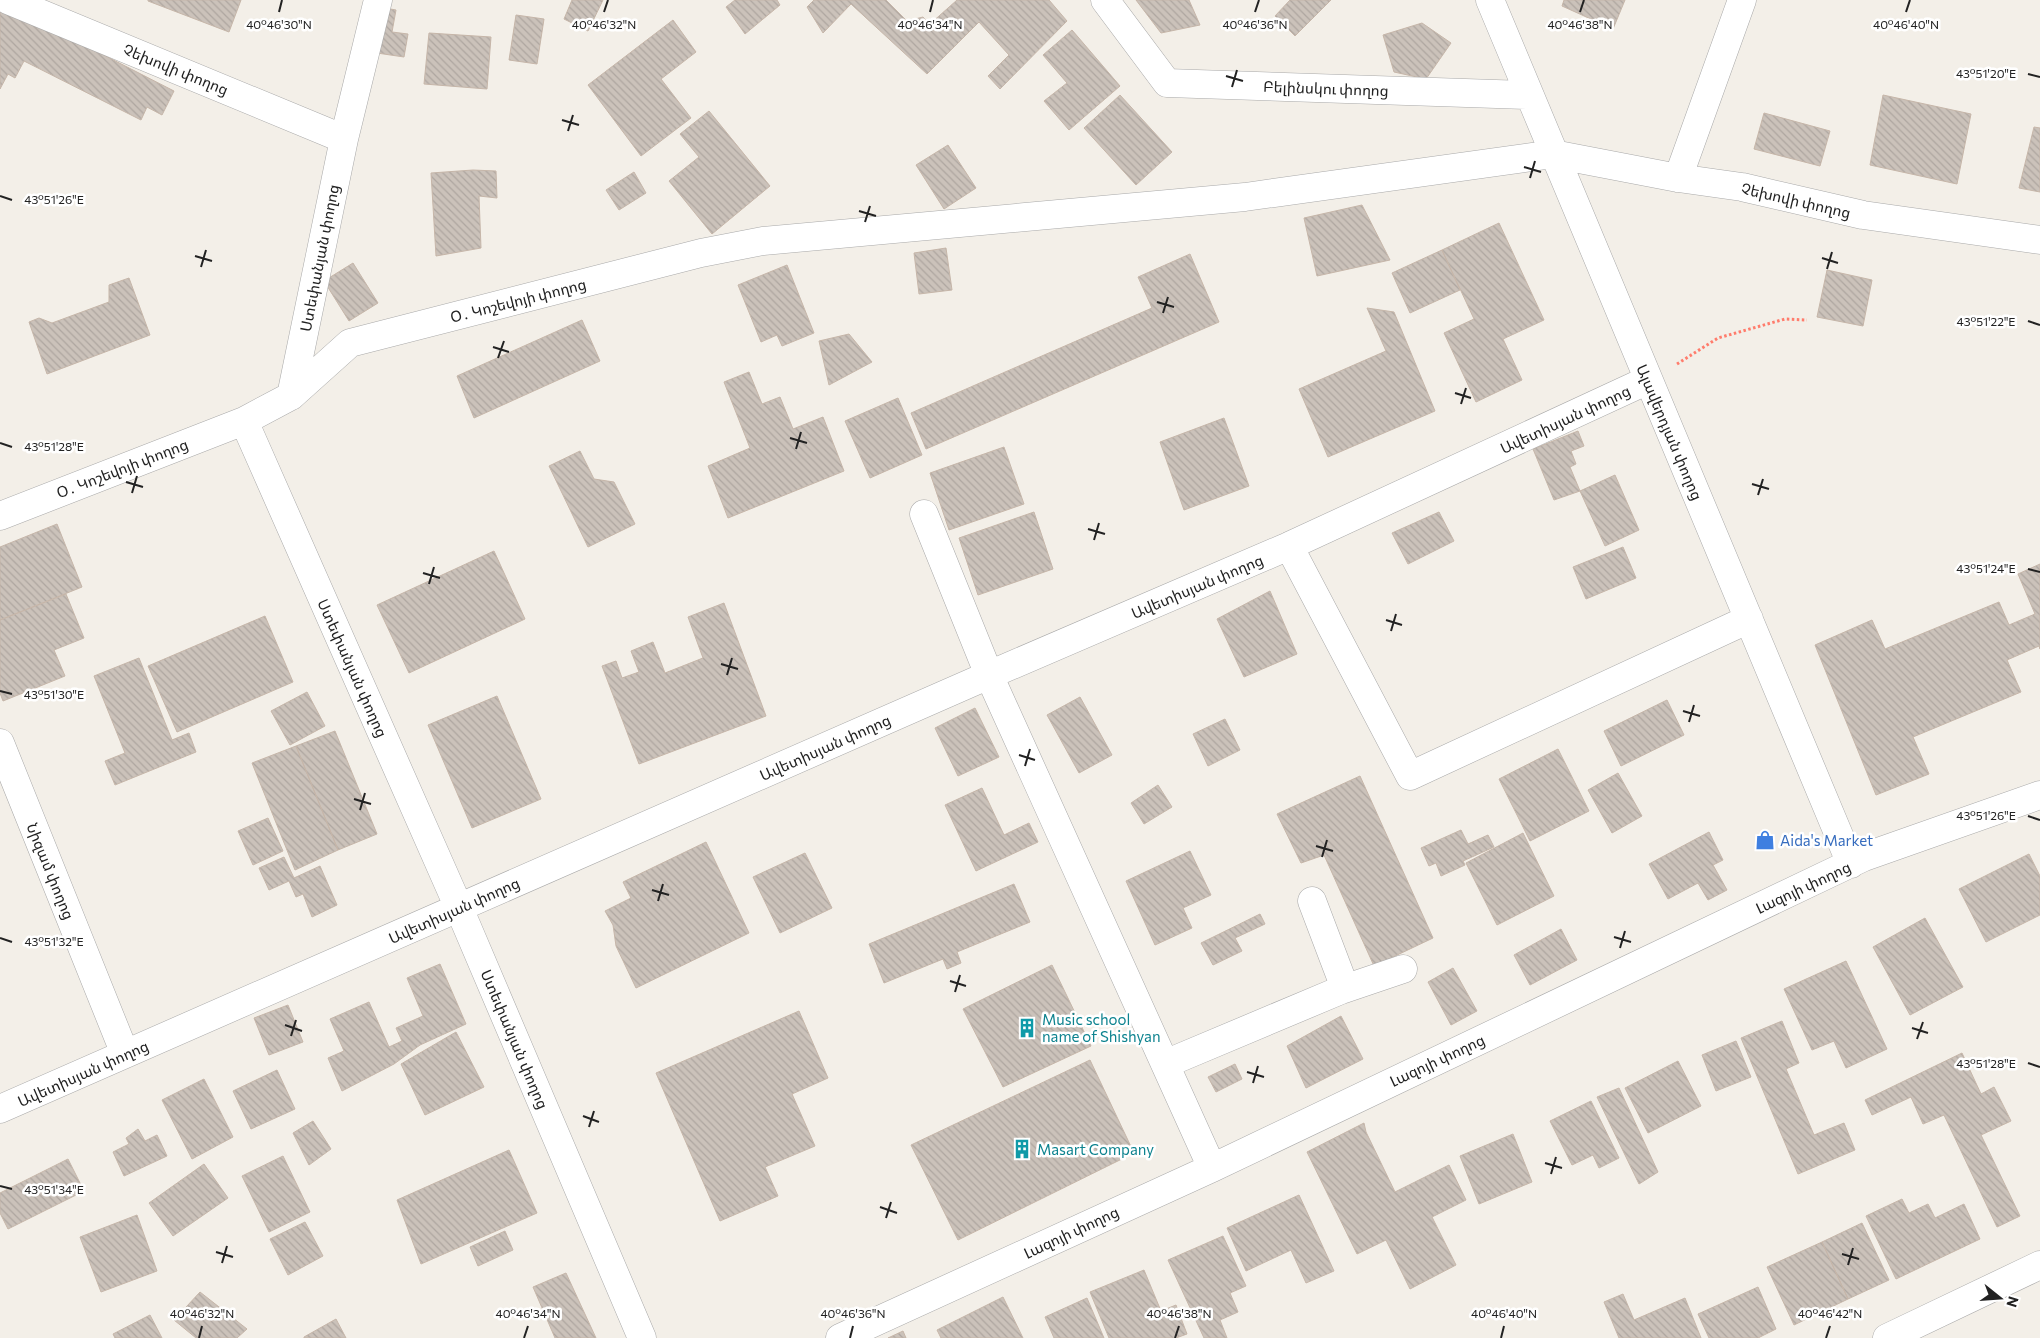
<svg xmlns="http://www.w3.org/2000/svg" width="2040" height="1338" font-family="Commissioner,'Noto Sans Armenian',sans-serif">
<defs>
<pattern id="building-back-hatch" width="6" height="6" patternUnits="userSpaceOnUse" patternTransform="scale(1.25)"><rect width="6" height="6" fill="#cbc2ba"/><path d="M-1 5l2 2M0 0l6 6M5-1l2 2" fill="none" stroke="#aea6a0"/></pattern>
</defs>
<rect width="100%" height="100%" fill="#f3efe8"/>
<!-- building -->
<path fill="url(#building-back-hatch)" stroke="#c6b6a9" d="M148,0H241L229,32L148,1Z
M572,0H603L588,31L564,19Z
M735,0H777L780,5L745,34L726,7Z
M814,0H886L907,21L923,17L930,24L957,0H1049L1067,21L1000,89L988,76L1009,55L979,22L927,74L851,4L823,33L807,7Z
M1136,0H1189L1200,25L1161,33Z
M1290,0H1331L1295,36L1275,16Z
M1564,0H1625L1613,29L1562,6Z
M0,2L174,91L162,115L147,107L141,120L24,61L15,78L8,74L0,89Z
M385,8L396,10L392,32L408,34L404,57L377,53Z
M516,15L544,19L537,64L509,60Z
M673,20L696,52L661,79L691,118L641,156L588,85Z
M1422,23L1451,43L1426,79L1394,72L1383,35Z
M1072,30L1120,86L1069,130L1044,101L1067,83L1043,55Z
M429,33L491,37L487,89L424,84Z
M1120,95L1172,152L1136,185L1084,128Z
M1883,95L1971,114L1957,184L1870,165Z
M709,111L770,186L712,234L669,181L699,157L680,134Z
M1764,113L1830,131L1820,166L1754,149Z
M2034,127L2040,128V192L2019,188Z
M948,145L976,188L944,209L916,165Z
M473,170L496,171L497,198L479,196L481,248L436,256L431,173Z
M634,172L646,193L619,210L606,190Z
M1362,205L1390,260L1317,276L1304,218Z
M1499,223L1544,320L1503,339L1522,380L1476,402L1444,333L1474,319L1442,250Z
M946,248L952,290L919,294L914,253Z
M1442,250L1460,290L1410,313L1392,273Z
M1190,254L1219,322L926,449L911,413L1152,308L1138,277Z
M353,263L378,303L349,321L324,281Z
M787,265L814,333L782,346L777,335L761,342L738,285Z
M1827,270L1872,280L1863,326L1817,317Z
M129,278L150,335L47,374L29,322L39,318L52,323L109,302V285Z
M1367,308L1394,312L1435,411L1328,457L1299,389L1386,351Z
M582,320L600,361L474,418L457,376Z
M849,334L872,362L829,385L819,341Z
M749,372L762,404L780,397L793,429L823,417L844,471L728,518L708,466L750,448L724,382Z
M898,398L922,455L870,478L845,421Z
M1224,418L1249,486L1184,510L1160,442Z
M1578,431L1584,446L1571,451L1576,464L1570,467L1580,491L1554,500L1533,449Z
M1004,447L1024,504L949,530L930,473Z
M580,451L594,479L614,482L635,524L588,547L549,466Z
M1615,475L1639,530L1605,546L1580,491Z
M1034,512L1053,569L978,595L959,538Z
M1439,512L1454,541L1408,564L1392,533Z
M57,524L82,587L0,620V547Z
M1623,547L1636,578L1586,599L1573,567Z
M494,551L525,619L409,673L377,605Z
M2040,564V649L2039,646L2007,660L2021,692L1913,737L1929,774L1876,795L1815,645L1872,620L1885,649L1999,602L2009,625L2035,614L2018,574Z
M1270,591L1297,654L1244,677L1217,619Z
M66,594L84,638L54,650L65,676L3,701L0,693V620Z
M724,603L766,716L639,764L602,666L616,661L622,678L639,672L631,651L653,642L665,673L703,658L688,617Z
M265,616L293,682L177,732L148,666Z
M139,658L172,740L189,733L196,752L115,785L105,761L125,753L94,676Z
M307,692L325,726L290,745L271,711Z
M497,696L541,799L472,828L428,725Z
M1080,697L1112,755L1079,773L1047,715Z
M1667,700L1684,735L1621,766L1604,731Z
M975,708L999,757L958,776L935,728Z
M1225,719L1240,750L1208,766L1193,734Z
M335,731L377,834L338,850L296,746Z
M296,746L338,850L295,870L252,763Z
M1558,749L1589,811L1530,841L1499,779Z
M1618,773L1642,816L1612,833L1588,790Z
M1360,776L1433,938L1374,966L1324,855L1301,863L1277,814Z
M1158,785L1172,807L1144,824L1131,803Z
M982,788L1004,835L1029,823L1038,842L976,871L945,805Z
M268,818L283,851L253,865L238,831Z
M1461,830L1468,844L1488,835L1494,847L1463,861L1465,865L1441,876L1436,863L1429,866L1421,848Z
M1709,832L1723,860L1713,865L1727,890L1708,900L1698,883L1668,899L1649,864Z
M1523,833L1554,896L1497,925L1466,863Z
M706,842L749,933L636,988L616,946L613,925L605,911L631,898L623,882Z
M1190,851L1211,895L1183,908L1192,928L1155,945L1126,881Z
M805,853L832,908L780,933L753,877Z
M2029,854L2040,876V915L1986,942L1959,889Z
M284,857L294,878L320,866L337,905L312,917L303,894L296,897L289,881L269,890L259,868Z
M1014,884L1030,922L957,952L961,963L947,969L943,959L884,983L869,944Z
M1260,914L1265,924L1235,938L1242,951L1213,965L1201,943Z
M1925,918L1963,987L1910,1015L1873,947Z
M1561,929L1577,960L1530,985L1514,955Z
M1846,961L1887,1049L1846,1068L1834,1041L1812,1050L1784,989Z
M440,964L466,1024L420,1045L394,1064L342,1091L328,1058L344,1051L330,1019L369,1002L389,1047L402,1041L396,1028L423,1016L407,978Z
M1052,965L1091,1046L1003,1087L963,1009Z
M1453,968L1477,1011L1451,1025L1428,982Z
M288,1005L303,1042L269,1055L254,1018Z
M799,1011L828,1078L792,1094L815,1146L765,1167L778,1196L720,1221L656,1073Z
M1341,1016L1363,1059L1306,1088L1287,1046Z
M1782,1021L1799,1063L1786,1069L1814,1135L1844,1123L1855,1150L1798,1174L1741,1038Z
M456,1032L484,1087L425,1115L401,1064Z
M1736,1041L1751,1077L1716,1091L1702,1055Z
M1962,1053L1981,1094L1994,1087L2011,1121L1981,1135L2020,1216L1997,1227L1944,1115L1923,1124L1911,1097L1872,1115L1865,1100Z
M1090,1060L1134,1153L958,1240L911,1145Z
M1678,1061L1701,1106L1648,1133L1625,1088Z
M1235,1064L1242,1079L1216,1092L1208,1077Z
M277,1070L295,1109L251,1129L233,1091Z
M204,1079L233,1137L192,1159L162,1100Z
M1619,1088L1658,1172L1639,1184L1597,1097Z
M1591,1101L1619,1158L1599,1168L1593,1155L1572,1165L1550,1121Z
M313,1121L331,1149L309,1165L293,1133Z
M1364,1123L1366,1132L1395,1192L1449,1165L1466,1200L1432,1217L1456,1265L1410,1289L1386,1240L1357,1254L1307,1152Z
M138,1129L145,1141L157,1135L167,1156L124,1176L113,1152L129,1144L126,1138Z
M1513,1134L1532,1182L1479,1204L1460,1156Z
M509,1150L537,1213L421,1264L397,1200Z
M283,1156L310,1212L269,1232L242,1176Z
M68,1159L84,1191L8,1229L0,1213V1193Z
M204,1164L228,1198L173,1236L149,1203Z
M1299,1195L1334,1271L1306,1283L1291,1250L1246,1271L1227,1228Z
M1902,1199L1909,1213L1928,1204L1935,1218L1964,1204L1980,1239L1896,1279L1866,1216Z
M137,1215L157,1271L101,1292L80,1237Z
M305,1222L323,1256L288,1275L270,1239Z
M1862,1223L1889,1280L1848,1299L1822,1242Z
M505,1231L513,1250L478,1266L470,1247Z
M1223,1236L1246,1286L1230,1293L1238,1312L1220,1320L1227,1338H1204L1168,1260Z
M1822,1242L1848,1299L1794,1325L1767,1267Z
M1144,1270L1161,1311L1176,1305L1187,1334L1176,1338H1109L1090,1292Z
M566,1273L596,1338H555L533,1287Z
M1758,1287L1776,1329L1758,1338H1709L1698,1314Z
M200,1292L247,1329L237,1338H196L174,1320Z
M1623,1294L1634,1320L1685,1298L1701,1338H1619L1604,1302Z
M1003,1297L1023,1338H941L937,1330Z
M1087,1298L1104,1338H1054L1045,1317Z
M150,1315L162,1338H115L113,1334Z
M336,1319L346,1338H304V1337Z
M903,1331L906,1338H888Z"/>
<g fill="none" stroke-linecap="round" stroke-linejoin="round">
<defs>
<path id="minor" d="M8,0L344,139
M378,0L344,139L291,396L244,421L459,908L642,1338
M1105,0L1167,83L1528,95
M1490,0L1851,864
M1678,178L1742,0
M291,396L350,343L701,253L763,241L1245,197L1553,154L1678,178L1742,187L1863,215L2040,240
M924,514L989,675L1212,1168
M0,516L244,421
M1289,546L1410,776L1749,619
M0,743L125,1054
M1312,901L1345,988
M1165,1064L1341,990L1403,969
M0,1109L989,675L1289,546L1648,380
M840,1338L1212,1168L1864,857L2040,795
M1887,1338L2040,1265"/>
</defs>
<!-- minor casing -->
<use href="#minor" stroke="#a9a9a9" stroke-width="29"/>
<!-- path -->
<path stroke="#ff7c6c" stroke-width="3" stroke-dasharray="2.5 2.5" stroke-linecap="butt" d="M1677,364L1718,338L1785,319L1807,320"/>
<!-- minor -->
<use href="#minor" stroke="#fff" stroke-width="28"/>
</g>
<!-- ticks -->
<path fill="none" stroke="#222" stroke-width="2" d="M279,12L282,0M604,12L608,0M930,12L933,0M1255,12L1259,0M1580,12L1584,0M1906,12L1910,0M2028,74L2040,77M1226,76L1243,81M1232,87L1237,70M562,120L579,125M568,131L573,115M1524,167L1541,172M1530,178L1535,161M0,196L12,200M859,211L876,216M865,222L870,206M195,256L212,261M1822,258L1838,263M201,267L206,250M1827,269L1832,252M1157,302L1174,307M1163,313L1168,297M2028,321L2040,325M493,347L509,352M498,358L504,341M1455,393L1471,398M1461,404L1466,388M790,438L807,443M0,443L12,447M796,449L801,432M126,482L143,487M1752,484L1769,489M132,493L137,476M1758,495L1763,479M1088,529L1105,534M1094,540L1099,523M2028,569L2040,572M423,573L440,578M429,584L434,567M1386,620L1402,625M1391,631L1396,614M721,664L738,669M727,675L732,658M0,691L12,694M1683,711L1700,716M1689,722L1694,705M1019,755L1035,760M1025,766L1030,749M354,799L371,804M360,810L365,793M2028,816L2040,820M1316,846L1333,851M1322,857L1327,840M652,890L669,895M658,901L663,884M1614,937L1631,942M0,938L12,942M1620,948L1625,931M950,981L966,986M955,992L960,975M285,1025L302,1031M1912,1028L1928,1033M291,1036L296,1020M1917,1039L1923,1022M2028,1063L2040,1067M1247,1072L1264,1077M1253,1083L1258,1066M583,1116L599,1122M589,1127L594,1111M1545,1163L1562,1168M1551,1174L1556,1157M0,1186L12,1189M880,1207L897,1213M886,1218L891,1202M216,1252L233,1257M1842,1254L1859,1259M222,1263L227,1246M1848,1265L1853,1248M199,1338L202,1326M524,1338L528,1326M850,1338L853,1326M1175,1338L1179,1326M1501,1338L1504,1326M1826,1338L1830,1326"/>
<!-- icons -->
<defs>
<symbol id="shop-bare" viewBox="-9 -9 18 18"><path d="M-5-2.5h2.3a2.7 3.5 0 0 1 5.4 0H5L5.5 6h-11ZM-1.5-2.5h3a1.5 2.3 0 0 0-3 0Z" fill="#3f7fe0" stroke="#fff" stroke-width="2.5" paint-order="stroke"/></symbol>
<symbol id="building-bare" viewBox="-9 -9 18 18"><path d="M-4-6H4V6H1V3H-1V6H-4ZM-2.5-4.3h1.7v1.8h-1.7ZM.8-4.3h1.7v1.8H.8ZM-2.5-1h1.7V.8h-1.7ZM.8-1h1.7V.8H.8Z" fill="#0f9aa8" stroke="#fff" stroke-width="2.5" paint-order="stroke"/></symbol>
</defs>
<g fill-rule="evenodd">
<use href="#shop-bare" x="1751" y="826" width="28" height="28"/>
<use href="#building-bare" x="1013" y="1014" width="28" height="28"/>
<use href="#building-bare" x="1008" y="1135" width="28" height="28"/>
</g>
<g text-anchor="middle" dominant-baseline="central" stroke-width="5" stroke-linejoin="round" paint-order="stroke">
<!-- street labels -->
<g font-size="15" fill="#222" stroke="#fff">
<text transform="translate(176 69) rotate(22)">Չեխովի փողոց</text>
<text transform="translate(1326 88) rotate(2)">Բելինսկու փողոց</text>
<text transform="translate(1796 200) rotate(13)">Չեխովի փողոց</text>
<text transform="translate(319 258) rotate(-79)">Ստեփանյան փողոց</text>
<text transform="translate(518 300) rotate(-14)">Օ․ Կոշեվոյի փողոց</text>
<text transform="translate(1565 419) rotate(-25)">Ավետիսյան փողոց</text>
<text transform="translate(1670 432) rotate(67)">Ալավերդյան փողոց</text>
<text transform="translate(122 468) rotate(-21)">Օ․ Կոշեվոյի փողոց</text>
<text transform="translate(1197 586) rotate(-23)">Ավետիսյան փողոց</text>
<text transform="translate(353 668) rotate(66)">Ստեփանյան փողոց</text>
<text transform="translate(825 747) rotate(-24)">Ավետիսյան փողոց</text>
<text transform="translate(51 871) rotate(68)">Նիզամ փողոց</text>
<text transform="translate(1803 887) rotate(-25)">Լազոյի փողոց</text>
<text transform="translate(454 910) rotate(-24)">Ավետիսյան փողոց</text>
<text transform="translate(515 1039) rotate(67)">Ստեփանյան փողոց</text>
<text transform="translate(1437 1060) rotate(-25)">Լազոյի փողոց</text>
<text transform="translate(83 1073) rotate(-24)">Ավետիսյան փողոց</text>
<text transform="translate(1071 1232) rotate(-25)">Լազոյի փողոց</text>
</g>
<!-- shop labels -->
<g font-size="15" fill="#366cbe" stroke="#fff" text-anchor="start">
<text x="1780" y="840">Aida's Market</text>
</g>
<!-- culture labels -->
<g font-size="15" fill="#0d838f" stroke="#fff" text-anchor="start">
<text x="1042" y="1019">Music school<tspan x="1042" dy="17">name of Shishyan</tspan></text>
<text x="1037" y="1149">Masart Company</text>
</g>
</g>
<g font-size="12" text-anchor="middle" fill="#222" stroke="#fff" stroke-width="5" stroke-linejoin="round" paint-order="stroke">
<text x="279" y="29">40°46'30"N</text>
<text x="604" y="29">40°46'32"N</text>
<text x="930" y="29">40°46'34"N</text>
<text x="1255" y="29">40°46'36"N</text>
<text x="1580" y="29">40°46'38"N</text>
<text x="1906" y="29">40°46'40"N</text>
<text x="1986" y="78">43°51'20"E</text>
<text x="54" y="204">43°51'26"E</text>
<text x="1986" y="326">43°51'22"E</text>
<text x="54" y="451">43°51'28"E</text>
<text x="1986" y="573">43°51'24"E</text>
<text x="54" y="699">43°51'30"E</text>
<text x="1986" y="820">43°51'26"E</text>
<text x="54" y="946">43°51'32"E</text>
<text x="1986" y="1068">43°51'28"E</text>
<text x="54" y="1194">43°51'34"E</text>
<text x="202" y="1318">40°46'32"N</text>
<text x="528" y="1318">40°46'34"N</text>
<text x="853" y="1318">40°46'36"N</text>
<text x="1179" y="1318">40°46'38"N</text>
<text x="1504" y="1318">40°46'40"N</text>
<text x="1830" y="1318">40°46'42"N</text>
</g>
<!-- north arrow -->
<g transform="translate(2000 1298) rotate(107)" stroke="#ffffff" stroke-width="4" paint-order="stroke">
<path d="M0-4L9 19L0 12L-9 19Z" fill="#222222"/>
<text y="-8" font-size="14" font-weight="bold" text-anchor="middle" fill="#222222">N</text>
</g>
</svg>
